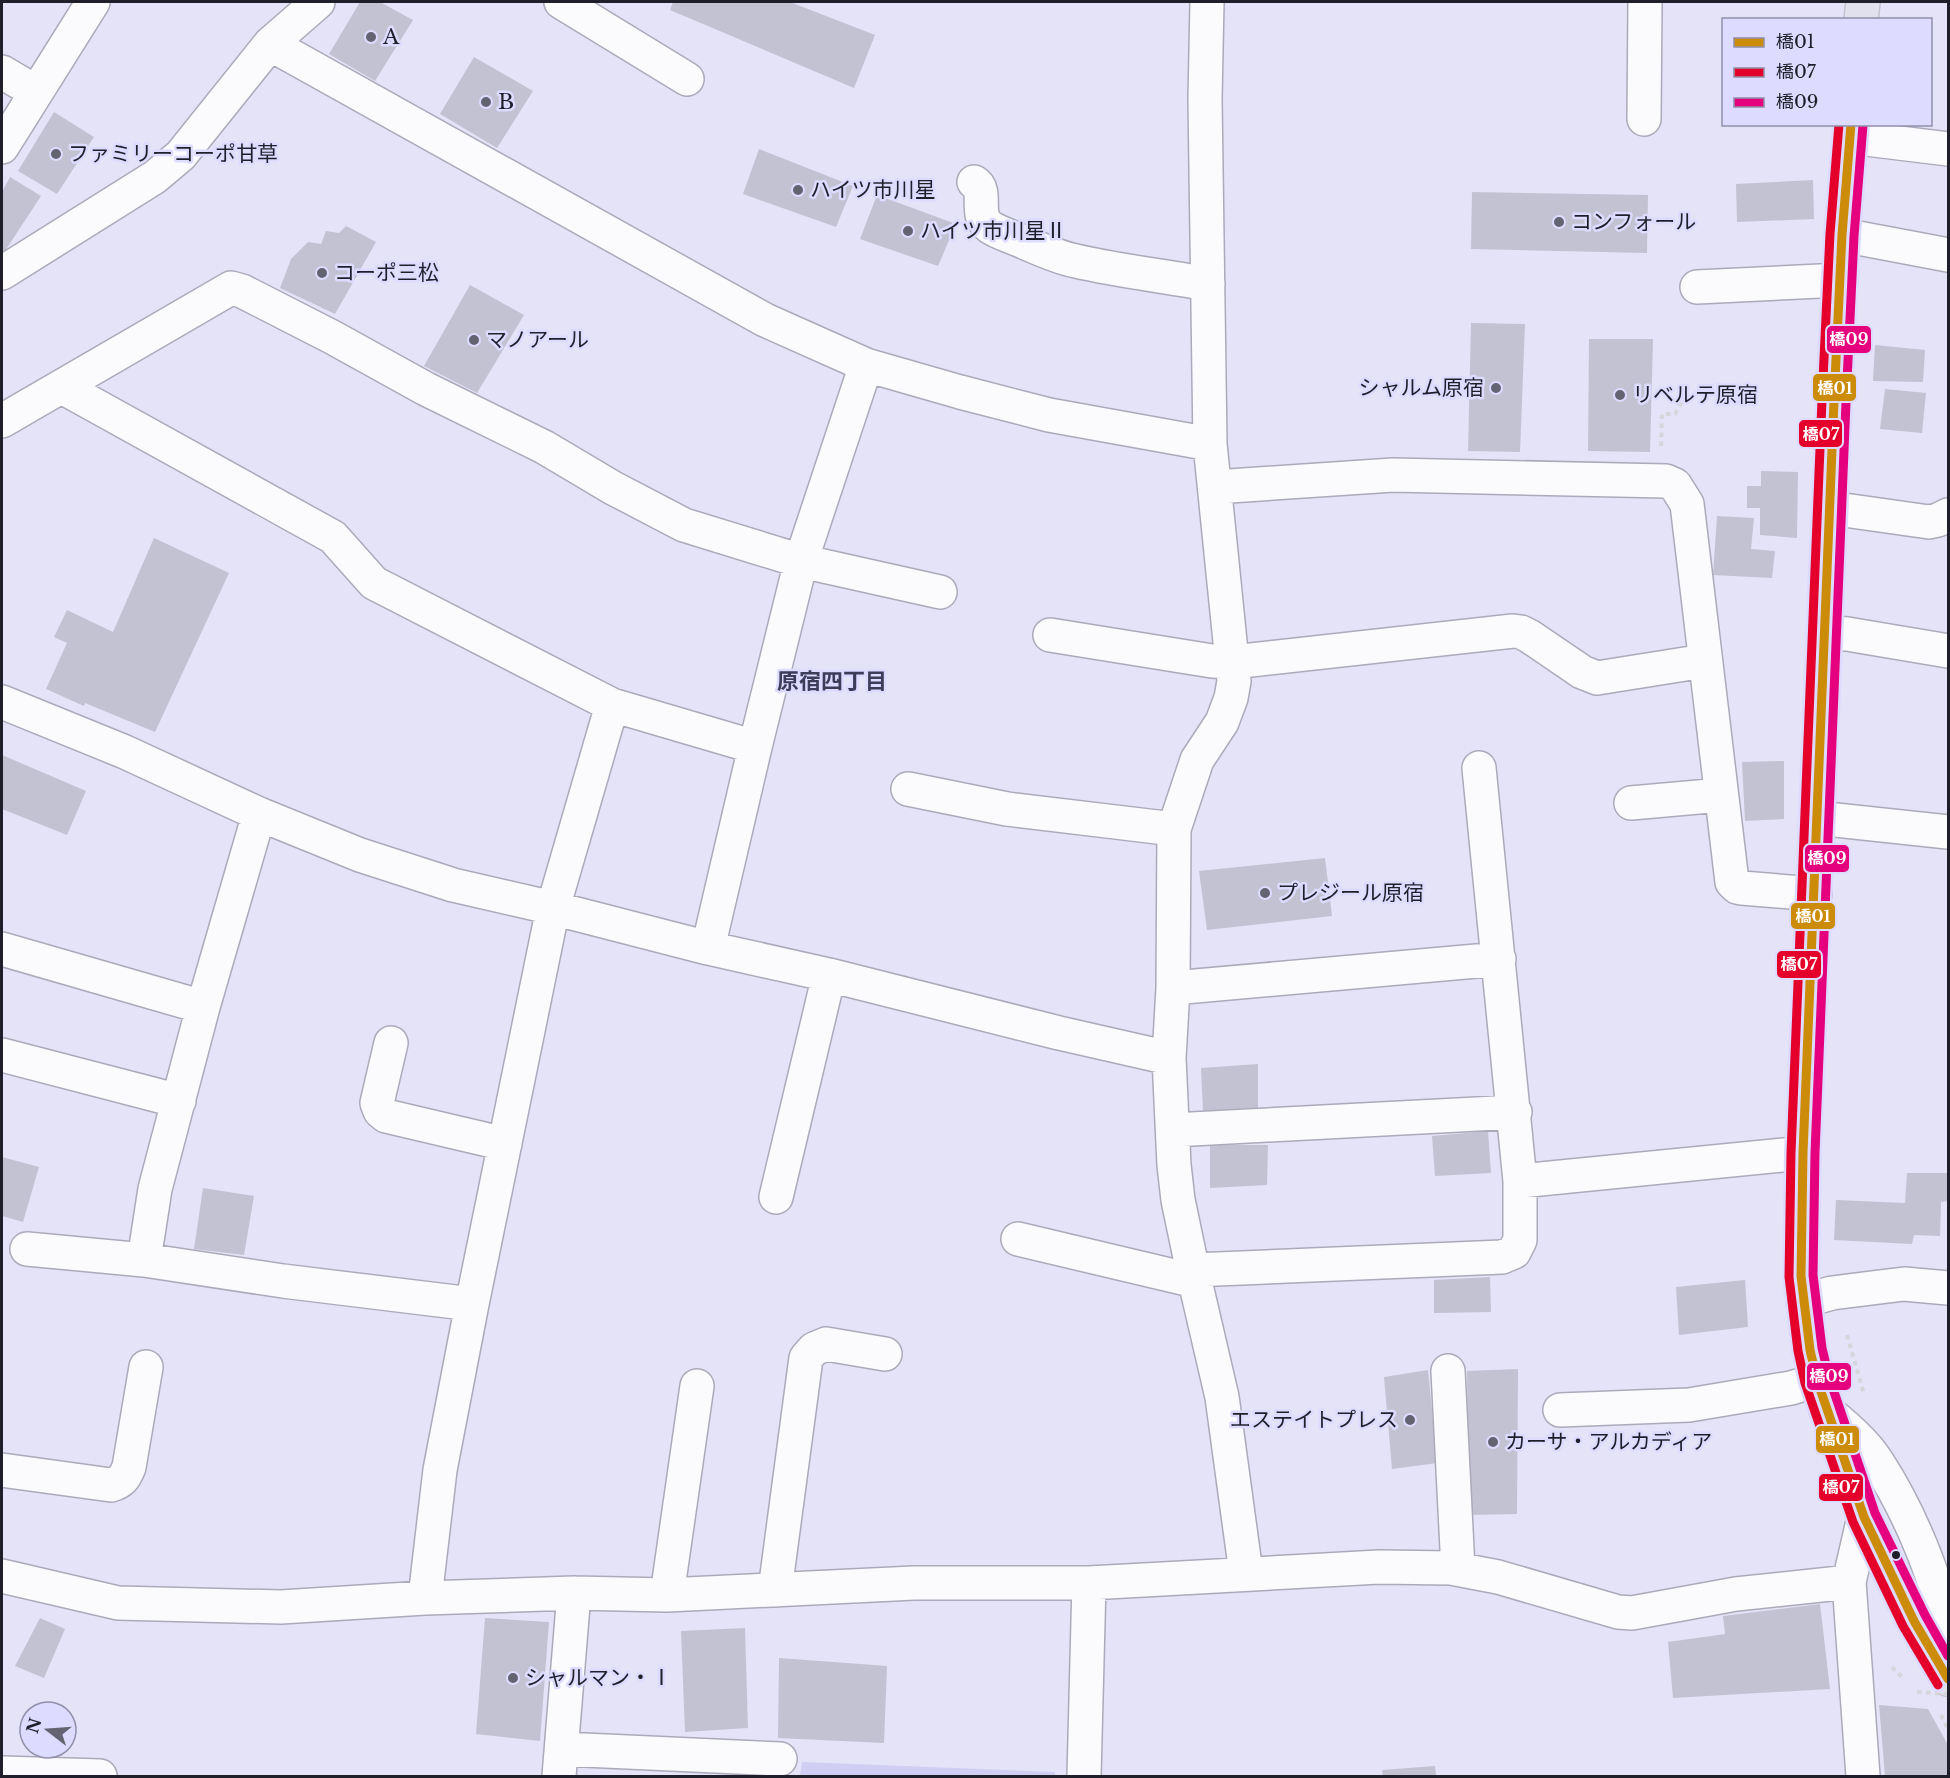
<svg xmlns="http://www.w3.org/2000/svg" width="1950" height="1778" font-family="'Libre Baskerville','Noto Sans JP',serif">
<rect width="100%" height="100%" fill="#e4e3f7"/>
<!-- green -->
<path fill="#d0cef2" d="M802,1762L1055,1772V1776H800Z"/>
<!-- building -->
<path fill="#c3c2d2" d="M360,2H380L413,20L375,81L329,54Z
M673,2H790L875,35L854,88L670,10Z
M474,57L533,91L497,148L440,114Z
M54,112L94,137L57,194L18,171Z
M759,149L853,186L836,227L743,194Z
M10,177L41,196L5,251L2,254V192Z
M1813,180L1814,219L1737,222L1736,184Z
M1472,192L1648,195L1647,253L1471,249Z
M877,195L956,224L938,266L860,239Z
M346,226L376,242L335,314L280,288L291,259L308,242L321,244L326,231L339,233Z
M470,285L524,315L477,393L424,366Z
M1471,323L1525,324L1520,452L1468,451Z
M1589,339H1653L1650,452L1588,451Z
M1875,345L1925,350L1923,382L1873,381Z
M1885,389L1926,393L1922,433L1880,429Z
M1761,471L1798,472L1797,538L1760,535V508H1747V486H1761Z
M1717,516L1754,518L1751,549L1775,551L1772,578L1713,575Z
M154,538L229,573L155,732L85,703L84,706L46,689L67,643L54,637L67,610L113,632Z
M2,755L86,791L67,835L2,809Z
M1784,761V819L1745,821L1742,762Z
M1325,858L1332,916L1207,930L1199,871Z
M1258,1064V1108L1203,1111L1201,1068Z
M1488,1131L1491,1173L1435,1176L1432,1136Z
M1210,1145H1268L1267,1185L1210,1188Z
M2,1157L39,1167L23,1222L2,1216Z
M1907,1173H1948V1201L1941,1202L1940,1236L1914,1235L1912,1244L1834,1240L1836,1200L1905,1203Z
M203,1188L254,1196L244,1255L194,1249Z
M1490,1277L1491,1312L1434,1313V1280Z
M1745,1280L1748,1327L1679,1335L1676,1287Z
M1518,1369L1517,1514L1469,1515L1467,1371Z
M1428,1370L1437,1463L1392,1469L1384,1377Z
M1820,1604L1830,1689L1673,1698L1668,1642L1725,1634L1723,1616Z
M40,1618L65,1629L44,1678L15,1666Z
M485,1618L549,1622L540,1741L476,1734Z
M745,1628L748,1728L685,1732L681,1631Z
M779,1658L887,1666L884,1743L778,1738Z
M1879,1705L1928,1709L1948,1745V1776H1885Z
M1435,1766L1436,1776H1383L1382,1770Z"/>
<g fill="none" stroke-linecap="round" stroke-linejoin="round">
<defs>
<path id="minor" d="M561,2L687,79
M1207,2L1205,99L1210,444L1234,681L1231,698L1222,722L1197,760L1174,829L1173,988L1169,1058L1174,1165L1178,1200L1195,1281L1222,1397L1246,1573
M270,44L318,2
M2,72L36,92
M1644,119L1645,2
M1850,137L1948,149
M2,147L93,2
M974,182C989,191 973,215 990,227C999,233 1010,236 1019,240C1038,248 1056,257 1076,261C1119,271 1164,276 1208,284
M1842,235L1948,255
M2,273L155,177L181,155L270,44L765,320L866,365L960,392L1049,415L1210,444
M1697,287L1841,280
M62,387L333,537L374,583L612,705
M2,421L231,288L242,291L332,337L426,389L544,447L613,488L684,525L801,561L940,592
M1215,487L1393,475L1666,481L1675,485L1687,504L1732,882L1737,887L1742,888L1815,894
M1830,508L1929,522L1938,520L1948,515
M1825,632L1847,634L1948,651
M1050,635L1212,661L1233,662L1513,631L1521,632L1529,636L1582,672L1597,678L1704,661
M2,702L125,752L259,814L360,855L453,885L553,908L708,948L829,975L1059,1033L1169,1058
M755,747L801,561L866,365
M908,789L1007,809L1174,829
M1631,803L1721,795
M259,814L203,1007L155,1189L144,1260L283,1281L472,1304
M1817,818L1948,832
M2,949L203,1007
M1173,988L1499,959
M391,1043L377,1103L380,1111L386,1116L505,1144
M2,1055L179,1101
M1173,1130L1515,1112
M1520,1181L1803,1153
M776,1197L829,975
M1018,1239L1195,1281
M27,1249L144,1260
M1193,1270L1502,1257L1514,1252L1520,1240V1181L1479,768
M1803,1301L1832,1293L1904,1284L1948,1288
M1448,1371L1458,1569
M1560,1410L1689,1405L1791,1388L1817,1380
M1826,1410C1845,1426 1865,1442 1878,1463C1909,1511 1940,1583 1948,1639
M2,1470L111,1485C122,1482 125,1477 129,1467L146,1367
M2,1576L118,1603L281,1607L425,1598L574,1593L667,1595L914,1583H1089L1379,1567L1451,1568L1498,1577L1618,1612L1632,1613L1736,1594L1849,1582
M775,1590L806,1358L814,1349L826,1344L885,1354
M667,1595L697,1386
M425,1598L440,1470L472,1304L553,908L612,705L755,747L708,948
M562,1749L780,1759
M2,1773L100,1776
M559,1776L574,1593
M1084,1776L1089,1583
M1863,1776L1849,1582L1864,1517"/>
<path id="highway" d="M1861,20L1863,2
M1851,124L1842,235L1834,401L1803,1153L1801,1276L1810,1350L1817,1380L1864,1517L1881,1555L1914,1621L1948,1679"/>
</defs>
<!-- minor casing -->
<use href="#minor" stroke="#abaaba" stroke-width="36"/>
<!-- highway casing -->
<use href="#highway" stroke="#c4c3cd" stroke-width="36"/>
<!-- path -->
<path stroke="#d6d5dc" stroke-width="4" stroke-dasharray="4.5 4.5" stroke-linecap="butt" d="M1661,446L1662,414H1675L1682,402
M1847,1335L1864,1394
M1892,1667L1903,1678
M1941,1715L1948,1729"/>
<!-- minor -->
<use href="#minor" stroke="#fbfbfe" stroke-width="33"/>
<!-- highway -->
<use href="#highway" stroke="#e1e0ed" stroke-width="33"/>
<!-- path-bridge -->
<path stroke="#d6d5dc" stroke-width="4" stroke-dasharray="4.5 4.5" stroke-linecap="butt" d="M1917,1692L1948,1694"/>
<defs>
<path id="bus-1" d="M1851,124L1842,235L1834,401L1803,1153L1801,1276L1810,1350L1817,1380L1864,1517L1914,1621L1948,1679"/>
<path id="bus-2" d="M1839,124L1830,234L1822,400L1791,1153L1789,1277L1798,1351L1805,1383L1853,1522L1903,1626L1938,1685"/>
<path id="bus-3" d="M1863,125L1854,236L1846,402L1815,1153L1813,1275L1822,1348L1829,1377L1875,1513L1925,1615L1948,1656"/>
</defs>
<!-- bus-1 casing -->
<use href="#bus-1" stroke="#dddbff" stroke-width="14"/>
<!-- bus-2 casing -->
<use href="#bus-2" stroke="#dddbff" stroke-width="14"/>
<!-- bus-3 casing -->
<use href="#bus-3" stroke="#dddbff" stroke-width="14"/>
<!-- bus-1 -->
<use href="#bus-1" stroke="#cc8b09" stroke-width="9"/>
<!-- bus-2 -->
<use href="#bus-2" stroke="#e4002b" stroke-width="9"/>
<!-- bus-3 -->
<use href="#bus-3" stroke="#e5007d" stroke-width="9"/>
</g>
<!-- markers -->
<g fill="#646372" stroke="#dddbff" stroke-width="2">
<circle cx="371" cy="37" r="6"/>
<circle cx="486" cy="102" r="6"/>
<circle cx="56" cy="154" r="6"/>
<circle cx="798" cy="190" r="6"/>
<circle cx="1559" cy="222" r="6"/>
<circle cx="908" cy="231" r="6"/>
<circle cx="322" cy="273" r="6"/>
<circle cx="474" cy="340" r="6"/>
<circle cx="1496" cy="388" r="6"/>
<circle cx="1620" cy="395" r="6"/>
<circle cx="1265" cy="893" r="6"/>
<circle cx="1410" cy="1420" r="6"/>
<circle cx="1493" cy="1442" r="6"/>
<circle cx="513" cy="1678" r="6"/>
</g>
<circle fill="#1f1e2b" stroke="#dddbff" stroke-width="2" cx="1896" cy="1555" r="5"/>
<g text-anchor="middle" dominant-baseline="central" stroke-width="5" stroke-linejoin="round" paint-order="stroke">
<!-- poi labels -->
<g font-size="21" fill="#1f1e2b" stroke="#dddbff" text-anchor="start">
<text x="383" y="37">A</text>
<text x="498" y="102">B</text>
<text x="68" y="154">ファミリーコーポ甘草</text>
<text x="810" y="190">ハイツ市川星</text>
<text x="1571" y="222">コンフォール</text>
<text x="920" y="231">ハイツ市川星Ⅱ</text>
<text x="334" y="273">コーポ三松</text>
<text x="486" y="340">マノアール</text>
<text x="1484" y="388" text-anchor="end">シャルム原宿</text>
<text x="1632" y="395">リベルテ原宿</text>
<text x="1277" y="893">プレジール原宿</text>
<text x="1398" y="1420" text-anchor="end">エステイトプレス</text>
<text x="1505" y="1442">カーサ・アルカディア</text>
<text x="525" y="1678">シャルマン・Ⅰ</text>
</g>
<!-- neighbourhood labels -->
<g font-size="22" font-weight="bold" fill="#3e3c59" stroke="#dddbff">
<text x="832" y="681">原宿四丁目</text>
</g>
</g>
<g stroke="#dddbff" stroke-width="2">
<rect x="1826" y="325" width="46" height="29" rx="6" fill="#e5007d"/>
<rect x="1812" y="373" width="45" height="29" rx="6" fill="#cc8b09"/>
<rect x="1798" y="419" width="45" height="29" rx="6" fill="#e4002b"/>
<rect x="1804" y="844" width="46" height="29" rx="6" fill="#e5007d"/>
<rect x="1790" y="902" width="46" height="28" rx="6" fill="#cc8b09"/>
<rect x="1776" y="950" width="46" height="29" rx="6" fill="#e4002b"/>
<rect x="1806" y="1362" width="46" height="29" rx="6" fill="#e5007d"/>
<rect x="1815" y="1425" width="45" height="29" rx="6" fill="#cc8b09"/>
<rect x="1818" y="1473" width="46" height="29" rx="6" fill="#e4002b"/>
</g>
<g font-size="16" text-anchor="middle" font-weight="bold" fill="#fff">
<text x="1849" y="345">橋09</text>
<text x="1835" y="394">橋01</text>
<text x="1821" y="440">橋07</text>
<text x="1827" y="864">橋09</text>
<text x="1813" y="922">橋01</text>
<text x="1799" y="970">橋07</text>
<text x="1829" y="1382">橋09</text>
<text x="1837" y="1445">橋01</text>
<text x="1841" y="1493">橋07</text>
</g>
<!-- border -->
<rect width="1950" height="1778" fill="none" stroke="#1f1e2b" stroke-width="6"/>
<!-- legend -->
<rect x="1722" y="18" width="210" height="108" fill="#dddbff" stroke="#918faa" stroke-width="1.5"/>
<rect x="1734" y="38" width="30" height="9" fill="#cc8b09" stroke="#918faa" stroke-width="1.5"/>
<text x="1776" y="48" font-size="18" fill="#1f1e2b">橋01</text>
<rect x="1734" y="68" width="30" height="9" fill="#e4002b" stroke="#918faa" stroke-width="1.5"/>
<text x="1776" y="78" font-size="18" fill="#1f1e2b">橋07</text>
<rect x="1734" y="98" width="30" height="9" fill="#e5007d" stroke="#918faa" stroke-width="1.5"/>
<text x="1776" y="108" font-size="18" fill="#1f1e2b">橋09</text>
<!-- north arrow -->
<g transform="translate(48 1730) rotate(287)"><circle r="28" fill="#dddbff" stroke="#918faa" stroke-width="1.5"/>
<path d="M0-4.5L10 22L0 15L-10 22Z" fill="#646372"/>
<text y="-9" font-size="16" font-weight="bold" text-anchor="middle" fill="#1f1e2b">N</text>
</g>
</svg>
